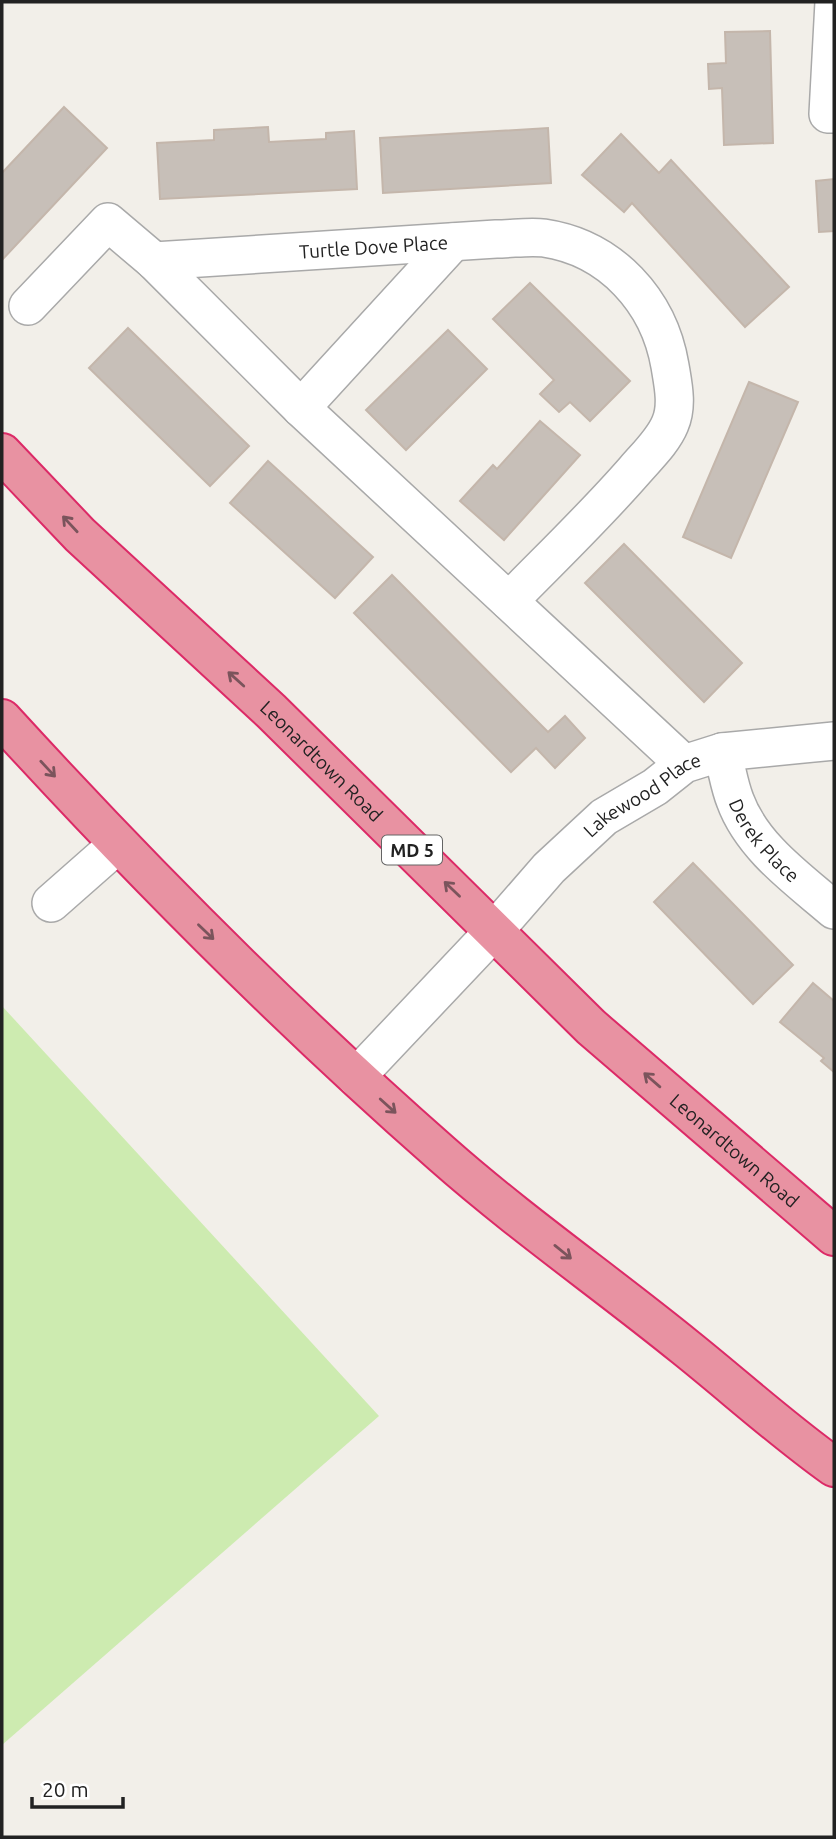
<svg xmlns="http://www.w3.org/2000/svg" width="836" height="1839" font-family="Ubuntu,sans-serif">
<rect width="100%" height="100%" fill="#f2efe9"/>
<!-- grass -->
<path fill="#cdebb0" d="M2,1006L379,1416L2,1745Z"/>
<!-- building -->
<path fill="#c7bfb8" stroke="#c4b6ab" stroke-width="2" d="M770,31L773,143L724,145L722,88L709,89L708,64L726,63L725,32Z
M64,107L107,148L2,260V173Z
M268,127L269,142L326,139V133L354,131L357,189L160,199L157,143L214,140V130Z
M548,128L551,183L383,193L380,138Z
M621,134L659,173L671,160L789,287L745,327L632,203L624,212L582,175Z
M834,179V231L819,232L816,181Z
M530,283L630,381L590,421L570,402L559,412L540,394L554,380L493,319Z
M128,328L249,446L210,486L89,368Z
M448,330L487,369L406,450L366,410Z
M749,382L798,402L731,558L683,537Z
M540,421L580,455L504,540L460,501L493,465L497,469Z
M268,461L373,557L335,598L230,503Z
M624,544L742,663L704,702L585,583Z
M392,575L548,732L565,716L585,738L555,768L536,748L511,772L354,613Z
M693,863L793,965L753,1004L654,902Z
M813,983L834,1001V1072L821,1061L824,1058L780,1022Z"/>
<g fill="none" stroke-linecap="round" stroke-linejoin="round">
<defs>
<g id="street">
<path d="M834,2L828,114H834"/>
<path id="s1" d="M154,261L496,239C512,239 529,236 544,238C611,248 659,301 670,366C673,384 678,406 670,424C663,441 647,456 635,470C595,516 551,558 509,601"/>
<path d="M28,306L108,222L154,261L301,408L684,764"/>
<path d="M301,408L453,242"/>
<path id="s2" d="M722,752C727,768 729,785 735,800C752,847 798,879 834,910"/>
<path d="M51,903L118,844"/>
<path id="s3" d="M356,1077L495,930L549,868L604,817L655,787L684,764L722,752L834,741"/>
</g>
<g id="highway">
<path id="s4" d="M2,453L80,535L271,711L591,1027L834,1236"/>
<path d="M2,719C141,871 287,1018 442,1154C520,1223 605,1282 685,1347C735,1387 782,1430 834,1467"/>
</g>
</defs>
<!-- street casing -->
<use href="#street" stroke="#a9a9a9" stroke-width="40"/>
<!-- highway casing -->
<use href="#highway" stroke="#dc2a67" stroke-width="42"/>
<!-- street -->
<use href="#street" stroke="#fff" stroke-width="37"/>
<!-- highway -->
<use href="#highway" stroke="#e892a2" stroke-width="38"/>
</g>
<!-- one-way arrows -->
<defs><path id="oneway-shaft" d="M-6 0H5M1.5-3L5.5 0L1.5 3" fill="none" stroke-width="1.6" stroke-linecap="round" stroke-linejoin="round" transform="scale(1.75)"/></defs>
<g stroke="#7b545c">
<use href="#oneway-shaft" transform="translate(70 524) rotate(-133)"/>
<use href="#oneway-shaft" transform="translate(236 679) rotate(-138)"/>
<use href="#oneway-shaft" transform="translate(48 769) rotate(47)"/>
<use href="#oneway-shaft" transform="translate(452 889) rotate(-136)"/>
<use href="#oneway-shaft" transform="translate(206 932) rotate(44)"/>
<use href="#oneway-shaft" transform="translate(652 1080) rotate(-139)"/>
<use href="#oneway-shaft" transform="translate(388 1106) rotate(42)"/>
<use href="#oneway-shaft" transform="translate(563 1252) rotate(39)"/>
</g>
<g text-anchor="middle" dominant-baseline="central" stroke-width="7" stroke-linejoin="round" paint-order="stroke">
<!-- shield labels -->
<rect fill="#fff" stroke="#646464" stroke-width="2" x="382" y="835.5" width="60" height="29" rx="5"/>
<g font-size="18" font-weight="bold" fill="#222">
<text x="412" y="850">MD 5</text>
</g>
<!-- street labels -->
<g font-size="19" fill="#222" stroke="#fff">
<text stroke="none"><textPath href="#s1" startOffset="220">Turtle Dove Place</textPath></text>
<text stroke="none"><textPath href="#s4" startOffset="444">Leonardtown Road</textPath></text>
<text stroke="none"><textPath href="#s3" startOffset="404">Lakewood Place</textPath></text>
<text stroke="none"><textPath href="#s2" startOffset="100">Derek Place</textPath></text>
<text stroke="none"><textPath href="#s4" startOffset="1012">Leonardtown Road</textPath></text>
</g>
</g>
<!-- border -->
<rect width="836" height="1839" fill="none" stroke="#222222" stroke-width="7"/>
<!-- scale -->
<path d="M32 1797v10h91v-10" fill="none" stroke="#222222" stroke-width="3.5"/>
<text x="42" y="1797" font-size="21" fill="#222222" stroke="#ffffff" stroke-width="5" paint-order="stroke">20 m</text>
</svg>
